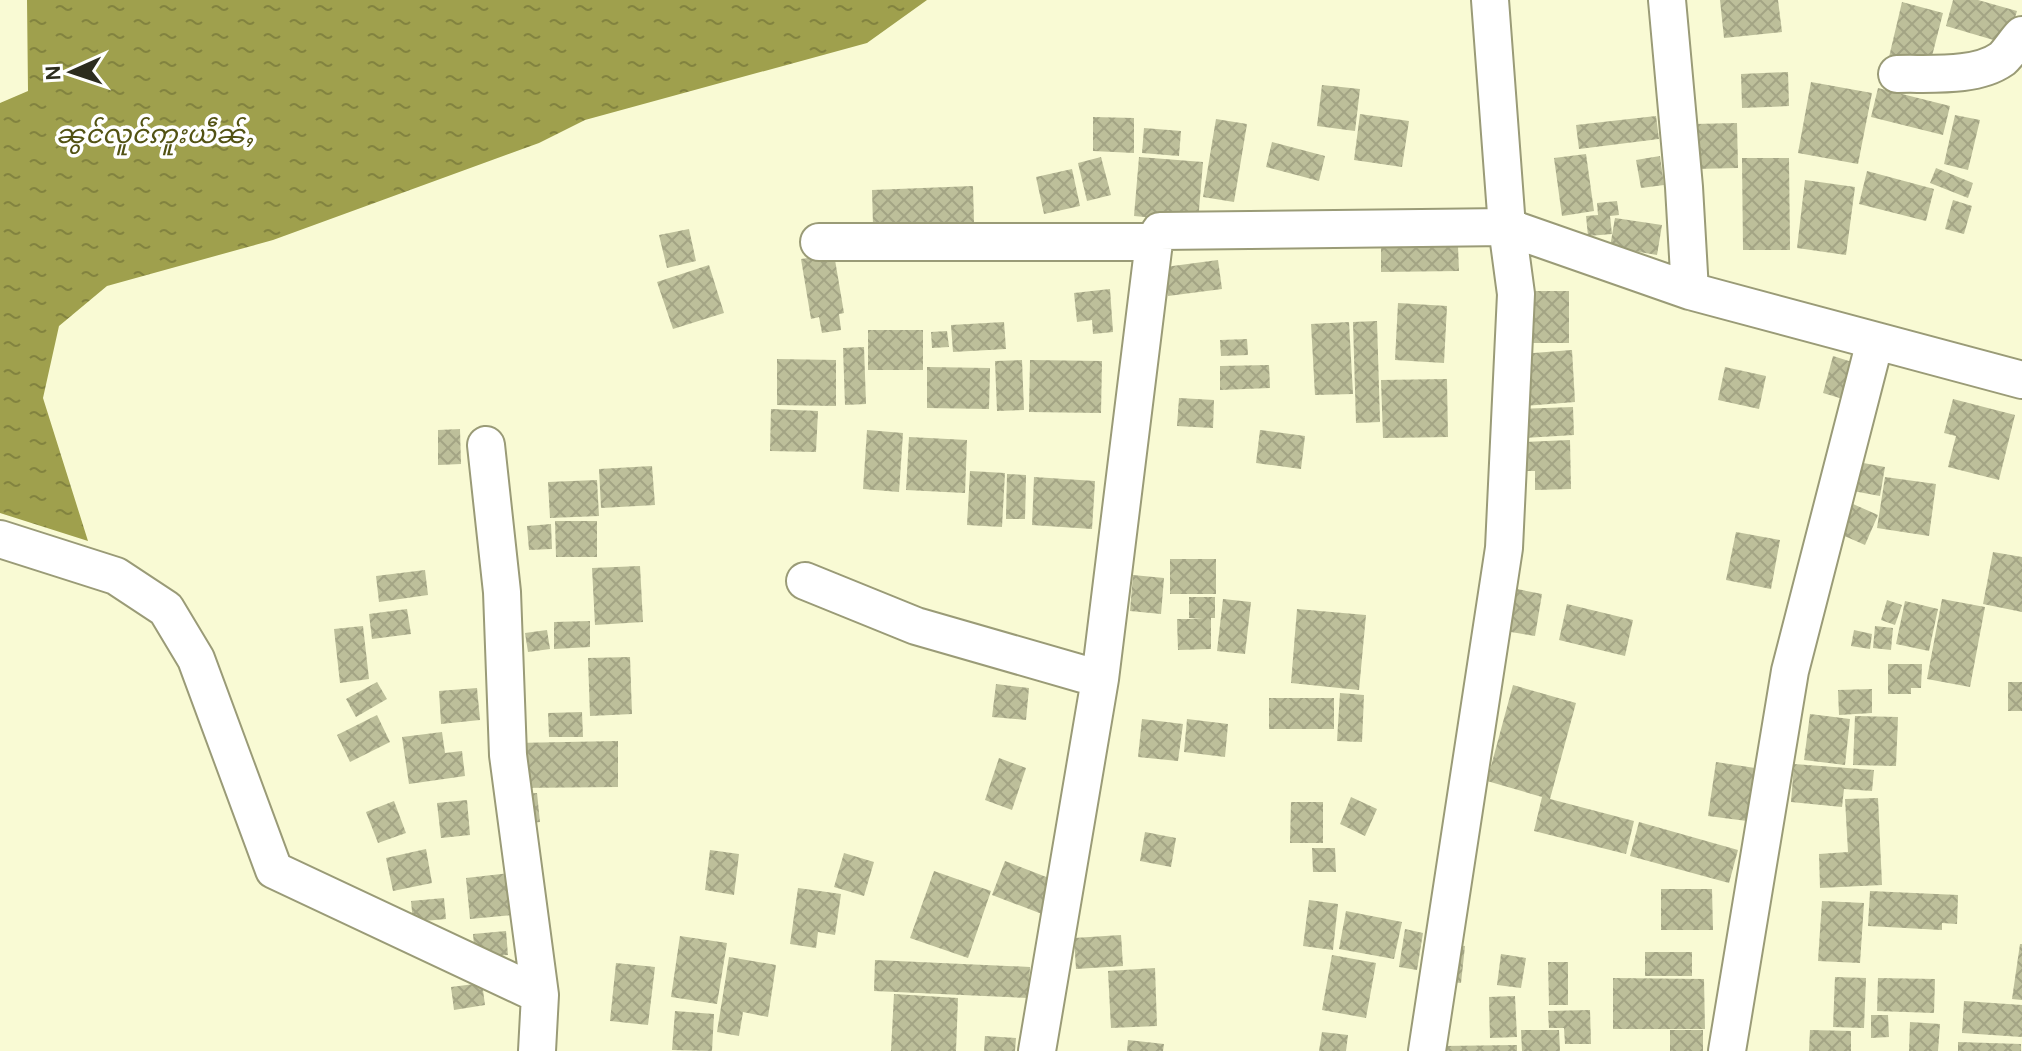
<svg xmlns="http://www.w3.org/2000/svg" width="2022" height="1051" font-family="Karla,'Noto Sans Myanmar',sans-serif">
<defs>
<pattern id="water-ripples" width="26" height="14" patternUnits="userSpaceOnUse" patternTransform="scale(2)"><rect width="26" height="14" fill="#9fa04d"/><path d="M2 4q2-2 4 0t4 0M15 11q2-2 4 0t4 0" fill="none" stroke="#82833f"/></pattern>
<pattern id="building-cross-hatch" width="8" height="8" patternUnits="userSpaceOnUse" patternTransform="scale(2)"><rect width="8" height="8" fill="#bdbf9a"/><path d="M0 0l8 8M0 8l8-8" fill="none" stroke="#a3a484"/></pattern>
</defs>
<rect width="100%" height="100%" fill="#f9fad4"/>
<!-- water -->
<path fill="url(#water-ripples)" d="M27,0H927L867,43L585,120L539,143L273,240L107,286L59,326L43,398L88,541L0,513V103L28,91Z"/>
<!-- building -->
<path fill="url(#building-cross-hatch)" d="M1720,0H1778L1782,32L1724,38Z
M1953,0H1978L2017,11L2007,44L1946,26Z
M1902,2L1943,13L1929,68L1889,57Z
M1788,72L1789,106L1742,108L1741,74Z
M1811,82L1872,93L1858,164L1798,153Z
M1322,85L1360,89L1355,131L1317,126Z
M1878,88L1950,106L1943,135L1871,117Z
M1360,114L1409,121L1402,167L1354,160Z
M1955,115L1980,120L1968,170L1944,164Z
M1656,116L1659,139L1579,149L1576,125Z
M1093,117L1134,118V153L1093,151Z
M1216,119L1247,124L1234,202L1203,197Z
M1737,123L1738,168L1695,169L1694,124Z
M1144,128L1181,131L1179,156L1142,153Z
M1272,142L1325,156L1319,181L1266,167Z
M1586,154L1594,211L1562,216L1554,158Z
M1660,156L1664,185L1641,188L1636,160Z
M1101,157L1111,195L1087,201L1078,163Z
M1139,157L1203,162L1198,222L1134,216Z
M1742,158H1789L1790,250H1743Z
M1936,168L1973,183L1968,198L1930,183Z
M1072,169L1080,206L1044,214L1036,177Z
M1867,171L1934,189L1926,221L1859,204Z
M1805,180L1855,187L1846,255L1797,248Z
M973,186L974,222L873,226L872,190Z
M1953,200L1972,206L1964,234L1945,229Z
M1617,201L1619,215L1610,216L1612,234L1588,236L1586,216L1598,215L1597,203Z
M1615,218L1662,225L1657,255L1610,247Z
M689,229L696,261L667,268L659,235Z
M1381,246H1458L1459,271L1381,272Z
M834,254L844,313L839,314L841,330L822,333L819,317L811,319L801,259Z
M1218,260L1222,289L1168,296L1165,267Z
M709,265L724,313L673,329L657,282Z
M1110,289L1113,332L1093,334L1092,320L1077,322L1074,293Z
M1524,291H1569V343H1524Z
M1398,303L1447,306L1444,363L1395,360Z
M1377,321L1380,422L1356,423L1353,322Z
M1004,322L1006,349L953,352L951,325Z
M1349,322L1353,394L1315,395L1311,324Z
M868,330H923V370H868Z
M947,331L949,347L932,348L931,332Z
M1247,339L1248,355L1221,356L1220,340Z
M864,347L866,404L845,405L843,348Z
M1572,350L1575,402L1524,406L1520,354Z
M1833,356L1852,362L1843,399L1823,393Z
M777,359L836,360V406L777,405Z
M1022,360L1024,410L997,411L995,361Z
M1030,360L1102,361L1101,413L1029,412Z
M1269,365L1270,388L1220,390V366Z
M927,367L990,368L989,409L927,408Z
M1725,367L1766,376L1759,409L1718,400Z
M1447,379L1448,437L1383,438L1381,380Z
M1179,398L1214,400L1213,428L1177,426Z
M1953,399L2015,415L1999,480L1948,467L1956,436L1944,433Z
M1573,407L1574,435L1522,438L1520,409Z
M771,409L818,411L816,452L770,451Z
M460,429L461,464L438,465V430Z
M867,430L903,433L899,492L863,489Z
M1260,430L1305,436L1301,469L1256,463Z
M909,437L967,440L965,493L906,490Z
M1570,440L1571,489L1535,490V471H1523L1522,442Z
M1858,462L1885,467L1880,496L1853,491Z
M652,466L655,505L601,508L599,469Z
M970,471L1005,473L1002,527L967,525Z
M1007,474L1026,475L1025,519H1006Z
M1034,477L1095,481L1092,529L1032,525Z
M1885,477L1936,484L1929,536L1877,528Z
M597,480L599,516L550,518L548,482Z
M1853,504L1878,515L1865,545L1840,534Z
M555,521H597V557H556Z
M551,524L552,549L529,550L527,526Z
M1736,532L1780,540L1771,589L1726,580Z
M1993,552L2022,557V612L1983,604Z
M1170,559H1216V594H1170Z
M640,566L643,622L595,625L592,568Z
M425,570L428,595L379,602L376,576Z
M1133,575L1164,578L1161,614L1130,611Z
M1512,588L1542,594L1535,636L1505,631Z
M1189,597H1215V618H1211V649L1178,650L1177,619H1203L1189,618Z
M1223,599L1251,602L1245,654L1217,651Z
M1942,599L1985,607L1970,687L1927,679Z
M1887,600L1902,605L1895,625L1881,620Z
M1905,601L1938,609L1929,651L1896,644Z
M1567,604L1633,620L1625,656L1559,640Z
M407,609L411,634L372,639L369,614Z
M1297,609L1366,615L1359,690L1291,683Z
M590,621V647L554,649V622Z
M363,626L369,679L340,683L334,629Z
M1875,626L1893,628L1891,650L1873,648Z
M547,630L550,649L528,652L525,633Z
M1854,630L1872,634L1870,649L1851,646Z
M630,657L632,714L590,716L588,658Z
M1888,664H1922L1921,688H1911V694H1888Z
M377,682L387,699L356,717L346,699Z
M2008,682H2022V711H2008Z
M996,684L1029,688L1026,720L992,717Z
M1513,685L1576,703L1550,799L1634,821L1626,854L1534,831L1542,797L1487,781Z
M477,688L480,720L441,724L439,691Z
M1872,689V713L1839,715L1838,690Z
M1340,693L1364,695L1362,742L1337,741Z
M1269,698H1334V729H1269Z
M582,712L583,737H549L548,713Z
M1810,714L1850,719L1845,765L1804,760Z
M377,715L390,742L350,762L337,735Z
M1855,716L1898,717L1896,766L1853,765Z
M1142,719L1183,724L1178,761L1138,757Z
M1187,719L1228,724L1225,757L1184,752Z
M442,732L445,753L462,751L465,776L409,784L402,737Z
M618,741V787L516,788L515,743Z
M999,758L1026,768L1012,810L985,800Z
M1716,762L1755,768L1747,821L1708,816Z
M1794,764L1874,770L1872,791L1844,789L1842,807L1791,802Z
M537,793L540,822L522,824L519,794Z
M1351,797L1377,809L1365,836L1340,824Z
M1878,798L1882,885L1820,888L1819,854L1848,852L1845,799Z
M467,800L470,835L441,838L437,803Z
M394,801L406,833L378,843L366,812Z
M1291,802H1323V843H1290Z
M1639,822L1738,850L1729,883L1630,856Z
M1145,832L1176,838L1171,867L1140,861Z
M1312,848H1335L1336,872H1313Z
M426,849L432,883L393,891L386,858Z
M710,850L739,854L734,895L705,890Z
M844,853L874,862L864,896L834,887Z
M1005,861L1054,880L1042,914L992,895Z
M934,871L991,891L968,958L910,938Z
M510,873L514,915L470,919L466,878Z
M798,888L841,894L835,935L818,932L816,948L790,944Z
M1661,889H1712L1713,930H1661Z
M1870,891L1958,895L1957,924L1942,923V930L1868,926Z
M444,898L446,919L413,922L411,901Z
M1309,900L1338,904L1333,950L1303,946Z
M1822,901L1864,903L1860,963L1818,961Z
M1346,911L1402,922L1394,959L1339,949Z
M1405,929L1423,933L1417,970L1399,967Z
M506,931L508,955L475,957L473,934Z
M1121,935L1123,966L1076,969L1074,938Z
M680,936L727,943L717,1004L671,997Z
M1446,944L1465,946L1461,983L1442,981Z
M2020,944H2022V1000L2012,999Z
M1645,952H1692V976H1645Z
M1501,954L1526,958L1521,988L1497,985Z
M1332,955L1376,963L1366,1018L1322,1010Z
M729,957L776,965L768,1017L743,1012L739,1036L717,1032Z
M875,960L1030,967L1028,998L874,991Z
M1548,962H1568V1005H1549Z
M616,963L655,967L648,1025L610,1021Z
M1155,968L1157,1026L1111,1028L1108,971Z
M1835,977L1866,978L1864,1028L1833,1027Z
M1613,978L1704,979L1705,1029H1613Z
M1878,978L1935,979L1934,1013L1877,1011Z
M482,983L485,1005L454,1010L451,987Z
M894,994L958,998L956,1051H891Z
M1515,996L1517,1037L1490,1038L1489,997Z
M1964,1001L2022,1005V1037L1962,1033Z
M1590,1010L1591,1044H1565L1564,1028H1549L1548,1011Z
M675,1011L714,1014L712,1051L672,1050Z
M1871,1015H1888L1889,1037L1871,1038Z
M1910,1022L1940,1024L1938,1051H1909Z
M1521,1030H1559L1560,1051H1522Z
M1670,1030H1703V1051H1670Z
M1810,1030L1851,1031V1051H1809Z
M1322,1032L1348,1035L1346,1051H1319Z
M985,1036L1016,1038L1015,1051H984Z
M1128,1040L1164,1044L1163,1051H1127Z
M1958,1042L2021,1044V1051H1958Z
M1517,1045V1051H1443V1046Z"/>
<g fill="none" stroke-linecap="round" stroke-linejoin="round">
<defs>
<path id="street" d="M1667,0L1684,187L1690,291
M1897,74C1929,73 1975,78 2002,59C2009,53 2015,42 2022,35
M819,242H1154
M486,445L502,592L508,755L540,995L537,1051
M0,539L116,576L166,609L196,659L274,870L540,995
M805,581L916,626L1100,679
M1037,1051L1100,679L1154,242L1160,231L1507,227L1690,291L2022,380
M1427,1051L1504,548L1516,294L1507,227L1490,0
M1727,1051L1790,671L1875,341"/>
</defs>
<!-- street casing -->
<use href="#street" stroke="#9a9b77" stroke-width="40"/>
<!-- street -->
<use href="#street" stroke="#fff" stroke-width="36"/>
</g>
<g text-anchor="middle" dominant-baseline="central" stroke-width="7" stroke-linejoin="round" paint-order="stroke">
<!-- water labels -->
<g font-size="26" font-style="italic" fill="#525213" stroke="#fff">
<text x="155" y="134">ၼွင်လူင်ဢူးယဵၼ်ႇ</text>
</g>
</g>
<!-- north arrow -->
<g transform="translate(72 72) rotate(267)" stroke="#ffffff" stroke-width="6" paint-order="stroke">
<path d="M0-6L14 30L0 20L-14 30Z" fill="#2c2c1e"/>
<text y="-12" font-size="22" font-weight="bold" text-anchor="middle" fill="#2c2c1e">N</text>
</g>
</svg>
